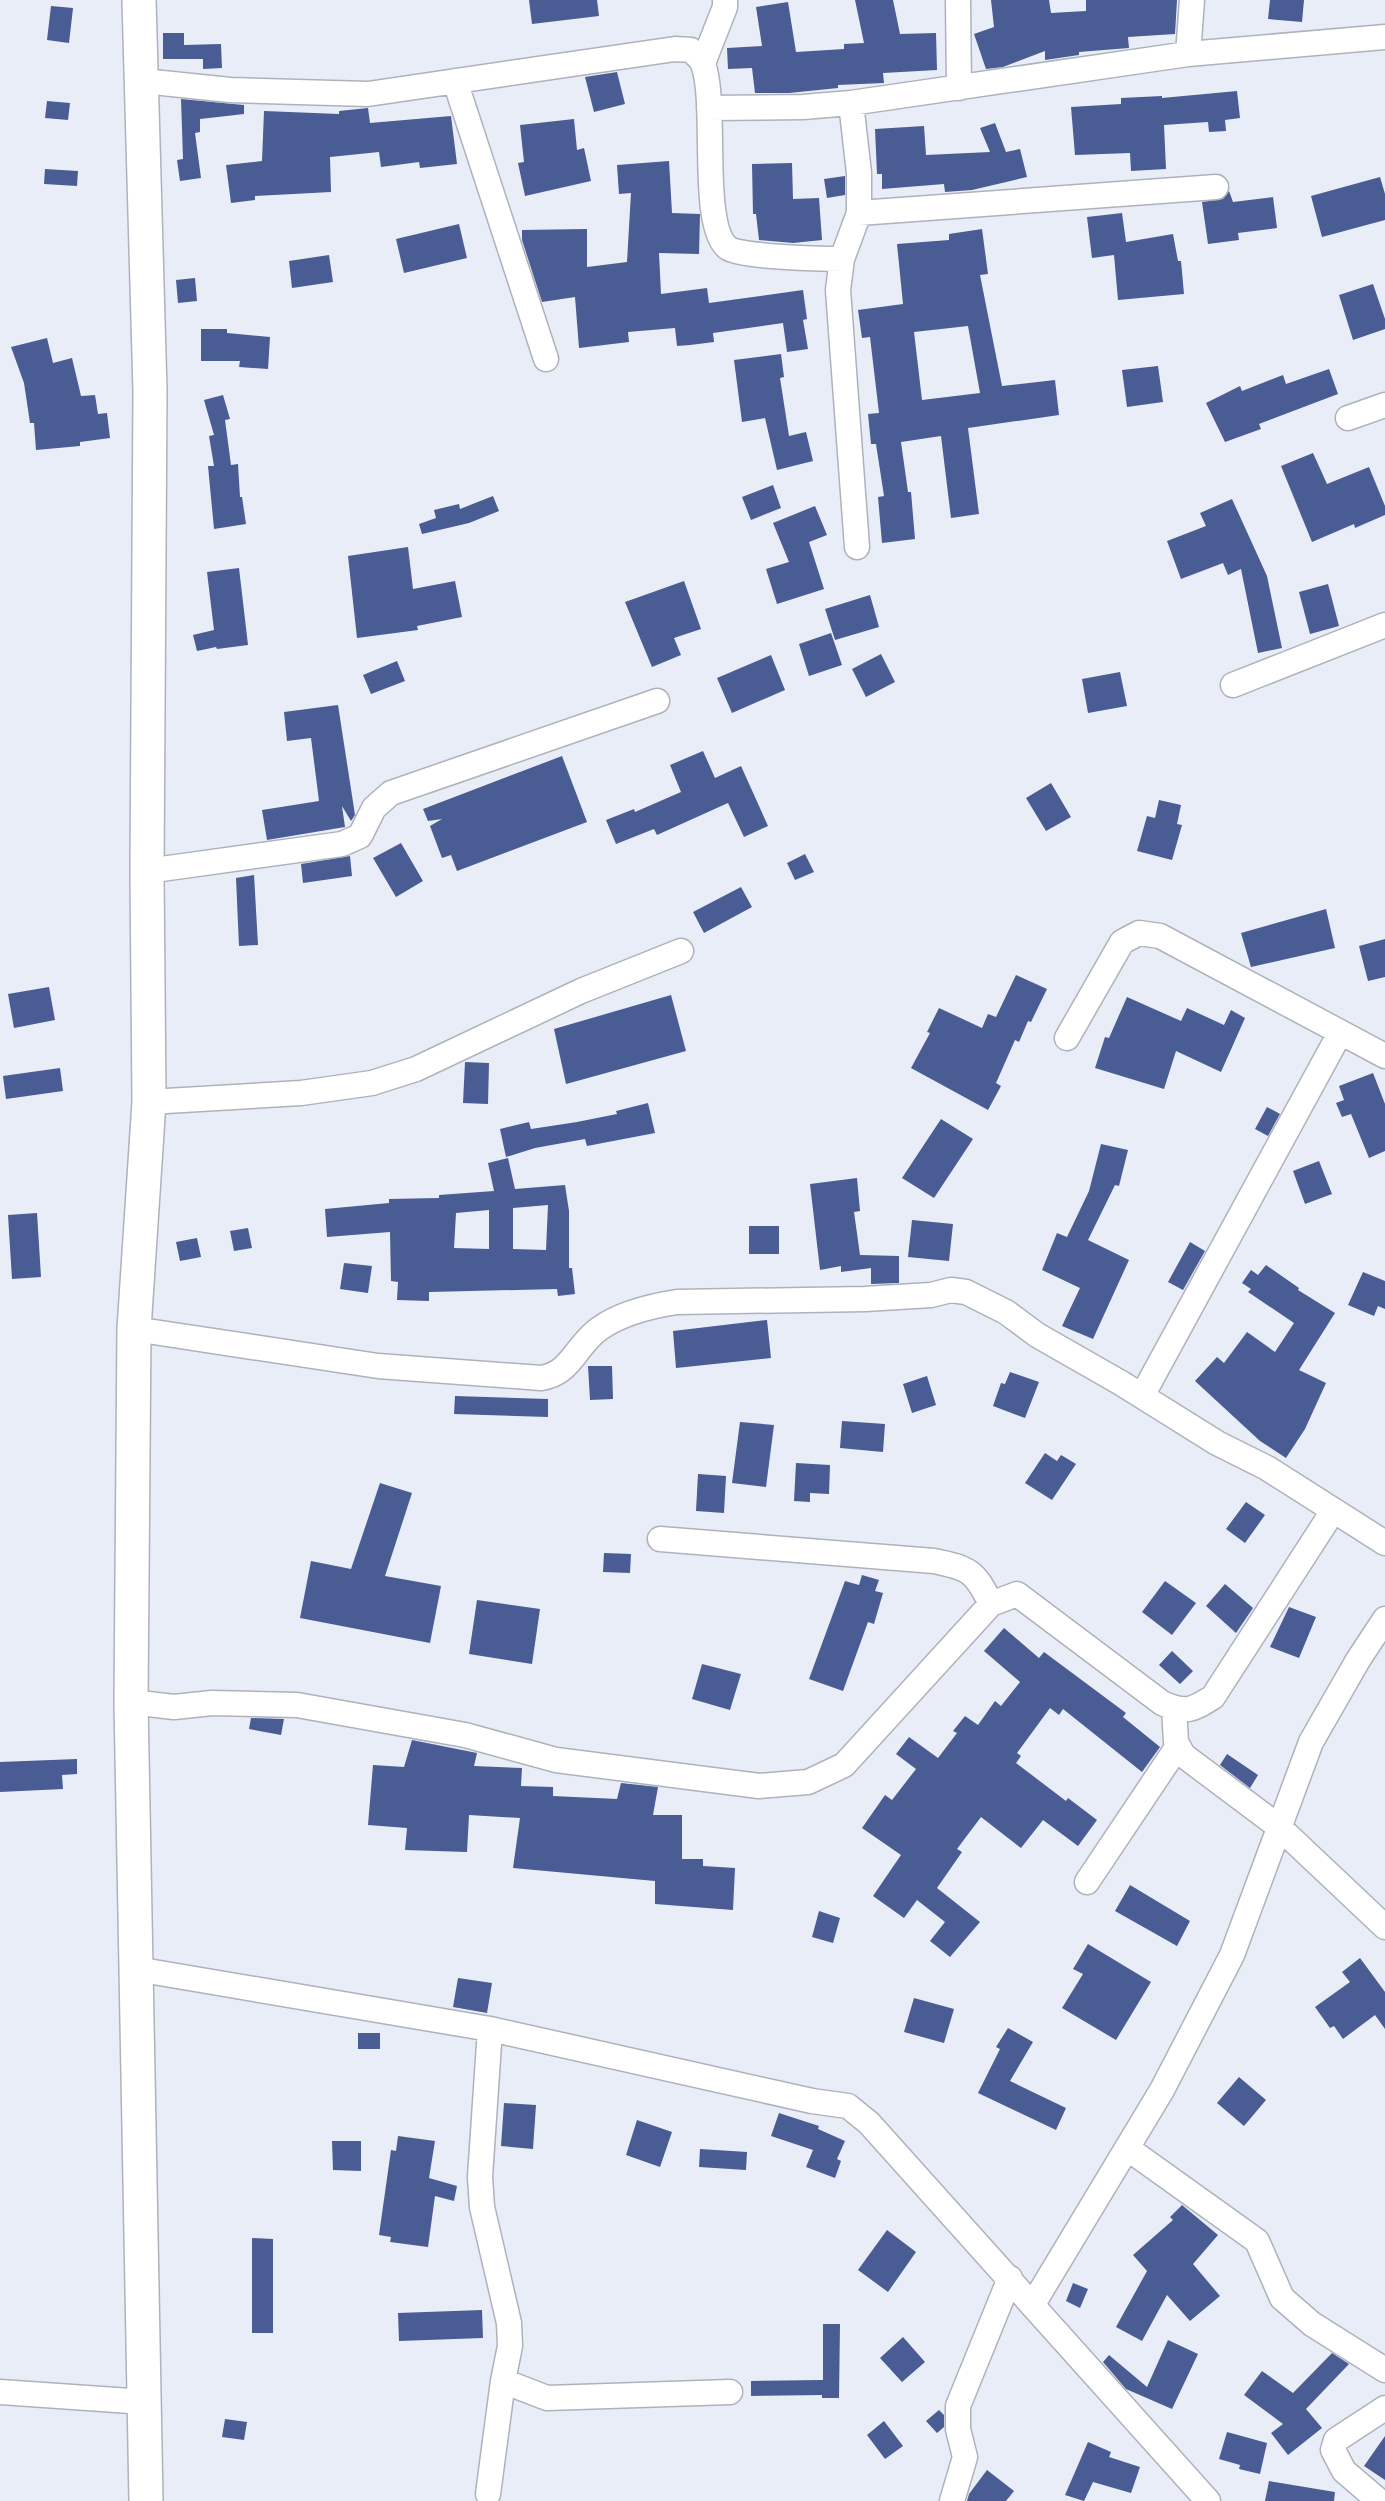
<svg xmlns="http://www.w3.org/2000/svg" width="1385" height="2501" font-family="'PT Sans',sans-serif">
<rect width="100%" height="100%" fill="#e9edf8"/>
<!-- building -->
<path fill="#495c93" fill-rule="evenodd" d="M529,0H597L599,16L532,24Z
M855,0H893L900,34L936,33L937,70L883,73L884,83L838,85V88L789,93H755L752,68L728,69L727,48L762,46L756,7L788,2L796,52L844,49V44L864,43Z
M991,0H1049L1051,13L1086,11V0H1177L1175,34L1128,37L1129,48L1079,52V55L1052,59L1045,60V51L1003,67L986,69L974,34L994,27Z
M1270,0H1304L1302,22L1268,19Z
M51,6L73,8L69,43L47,40Z
M163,33H184V45L221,44L222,68L203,69V59H163Z
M617,72L625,104L594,112L585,77Z
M1237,91L1240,118L1225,120L1226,131L1209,132L1208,122L1164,125L1166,169L1131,171L1130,153L1075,155L1071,107L1121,104V98L1162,96V98Z
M181,99L244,105V114L200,119V132L195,133L201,178L180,181L177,160L183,159Z
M47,101L70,103L68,120L45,118Z
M368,108L370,123L451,116L457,164L420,168L419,162L381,167L379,152L330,157L331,192L255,196V200L231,203L226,165L262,161L264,111L339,114V111Z
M574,119L577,150L584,148L591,181L525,196L518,163L524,162L520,125Z
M995,123L1006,152L1020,149L1027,177L972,190L945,192L944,184L882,189V174H877L875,129L924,126L926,155L990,152L980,128Z
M669,161L672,213L700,214L699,254L659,253L661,294L707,288L709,303L803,290L807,319L803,320L808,349L787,352L783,323L713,333L714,342L690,345L677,346L675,328L628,332L629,342L579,348L575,297L542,302L522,240V230L587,229V267L627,262L631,193L619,194L617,165Z
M792,163L793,199L819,198L822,240L793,243L759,240L756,214H753L752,164Z
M45,169L78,171L77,186L44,184Z
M845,176V195L827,198L824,179Z
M1380,177L1385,194V220L1322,237L1311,196Z
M1229,191L1233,202L1273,197L1277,228L1238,233L1239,240L1208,244L1202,202L1223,199Z
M1122,213L1126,242L1173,234L1178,261H1181L1184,294L1118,300L1114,255L1092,258L1087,217Z
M459,224L467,258L404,273L396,239Z
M982,229L988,274L980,275L1002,386L1055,380L1059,415L968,428L979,514L951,518L941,436L901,442L908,492H911L915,539L882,543L878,497L884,496L876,444H871L868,414L879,413L870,337L862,338L858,310L903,304L897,244L949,240V234ZM968,326L980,393L922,400L914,332Z
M329,255L333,282L292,288L289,261Z
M195,278L197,301L178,303L176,280Z
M1373,284L1385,319V329L1353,340L1339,295Z
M201,329H227V333L270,337L268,369L239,367L240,361H201Z
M47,338L53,363L72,358L81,396L95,395L98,414L107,413L110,438L80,442V446L36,450L34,423H30L24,383L11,347Z
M781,354L784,377L780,378L789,436L806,432L813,461L777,470L765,418L742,422L734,360Z
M1158,366L1163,402L1127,407L1122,370Z
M1329,369L1338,394L1259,424L1261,429L1225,442L1206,403L1240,386L1242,391L1283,375L1286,384Z
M223,395L230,419L225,420L231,465L238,464L240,497H242L246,524L214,529L208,466H214L209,436L214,435L204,400Z
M1313,453L1327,484L1369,467L1385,506V515L1355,528L1354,524L1312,542L1281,466Z
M773,485L781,508L751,520L742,497Z
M493,496L499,511L469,523L422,534L419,524L436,518L434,510L459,504L460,509Z
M1232,499L1267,576L1282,648L1258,653L1241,569L1228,575L1223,563L1181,579L1167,541L1206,526L1200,513Z
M815,506L827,535L809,542L824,589L777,604L766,569L789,562L773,523Z
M408,547L413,589L455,581L462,617L417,626L418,630L357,638L348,556Z
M239,568L248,645L217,649L216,647L197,651L193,635L214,630L207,572Z
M684,581L701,629L674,638L681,655L652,667L625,602Z
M1328,584L1339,626L1310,634L1299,592Z
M870,595L879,627L835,640L825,609Z
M831,633L842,665L809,676L799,644Z
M881,654L895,682L866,697L852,669Z
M771,655L785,690L732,713L717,678Z
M397,661L405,681L371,694L363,675Z
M1120,672L1127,706L1088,713L1082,679Z
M338,705L355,815L351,821L342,806L345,827L267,840L262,810L319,801L311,738L287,741L284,712Z
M703,751L715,778L741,766L768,826L744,837L728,803L657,835L654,829L616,844L606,820L634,809L635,812L681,792L670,765Z
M562,756L587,822L457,871L451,855L442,858L430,826L442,819L428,821L423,809Z
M1051,783L1071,817L1046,831L1026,798Z
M1159,800L1181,805L1177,824L1182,825L1172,860L1137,851L1147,816L1155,818Z
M401,843L423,881L396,897L373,858Z
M805,854L814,872L795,880L787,863Z
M350,856L352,876L303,883L301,864Z
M254,875L258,945L239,946L236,878Z
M741,887L752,907L704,933L693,912Z
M1326,909L1335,948L1251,967L1241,933Z
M1385,939V977L1368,981L1359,946Z
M1016,975L1047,989L1031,1022L1028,1021L1019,1042L1015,1040L996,1083L1001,1086L988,1110L911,1068L930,1033L927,1032L939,1008L982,1028L988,1014L996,1017Z
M49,987L55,1020L14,1028L8,994Z
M671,995L686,1051L566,1084L554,1029Z
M1127,997L1181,1021L1187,1008L1224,1025L1231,1010L1245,1018L1221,1072L1176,1051L1164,1089L1095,1068L1105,1037L1109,1038Z
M465,1062L489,1063L488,1104L463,1103Z
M60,1068L63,1091L6,1099L3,1076Z
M1373,1073L1385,1104V1151L1369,1158L1351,1114L1342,1117L1336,1103L1344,1100L1339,1086Z
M648,1103L655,1133L587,1146L585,1139L535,1148L506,1157L500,1129L529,1122L531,1129L577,1122L617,1114L616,1111Z
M1267,1107L1280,1114L1268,1136L1255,1129Z
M941,1119L973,1139L934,1198L902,1178Z
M1101,1144L1128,1150L1119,1186L1115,1185L1088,1240L1129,1260L1093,1339L1062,1326L1080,1288L1042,1270L1057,1233L1067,1237L1089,1191Z
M508,1158L515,1189L565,1185L569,1211V1268H572L575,1294L558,1296L557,1289L429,1292V1301L397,1300L398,1282L391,1281L390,1232L327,1237L325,1209L389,1203V1199L439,1198V1195L494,1191L488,1163ZM548,1205L546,1250L513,1249V1208ZM489,1210V1249L454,1248L456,1213Z
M1319,1161L1332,1194L1305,1204L1293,1171Z
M857,1178L860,1211L854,1212L860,1255L899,1256V1283L871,1284V1268L841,1272V1266L820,1270L810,1184Z
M37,1213L41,1277L12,1279L8,1215Z
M912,1220L953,1224L949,1261L908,1257Z
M749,1226H779V1254H749Z
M248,1228L252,1248L234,1251L230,1231Z
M197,1238L201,1257L180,1261L176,1242Z
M1190,1242L1205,1251L1183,1290L1168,1282Z
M344,1263L372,1266L368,1293L340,1289Z
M1266,1265L1299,1288L1298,1290L1335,1313L1299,1370L1326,1383L1305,1429L1286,1458L1260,1441L1195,1381L1217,1357L1224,1363L1247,1332L1275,1352L1294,1323L1248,1292L1251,1289L1242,1283L1251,1270L1258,1275Z
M1363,1272L1385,1281V1309L1378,1306L1374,1316L1348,1305Z
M767,1320L771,1358L676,1368L673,1331Z
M588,1366H612L613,1399L590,1400Z
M1010,1372L1039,1382L1025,1418L993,1406L1001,1383L1005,1384Z
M927,1376L936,1405L912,1413L903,1384Z
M455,1396L548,1399V1417L454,1414Z
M842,1421L885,1424L883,1452L840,1448Z
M740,1422L774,1425L766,1487L732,1483Z
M1045,1453L1057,1461L1061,1455L1076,1464L1052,1500L1025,1483Z
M796,1463L830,1465L829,1494L810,1493V1502L794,1501Z
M698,1474L726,1476L724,1513L696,1511Z
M380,1483L412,1493L385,1576L441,1586L430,1643L300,1618L311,1561L351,1569Z
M1246,1502L1265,1515L1245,1543L1226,1529Z
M604,1553L631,1554L630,1573L603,1572Z
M862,1575L879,1580L875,1591L883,1593L874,1624L868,1622L843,1691L809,1679L845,1581L859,1585Z
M1165,1581L1196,1603L1172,1635L1142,1612Z
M1225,1584L1253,1608L1236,1633L1206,1606Z
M477,1600L540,1609L532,1664L469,1654Z
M1289,1607L1316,1617L1299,1658L1270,1647Z
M1004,1628L1039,1658L1044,1652L1126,1713L1123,1717L1160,1747L1142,1772L1063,1709L1059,1715L1050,1708L1017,1753L1021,1756L1016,1763L1066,1801L1068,1798L1097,1820L1078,1846L1043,1820L1021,1848L981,1817L957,1849L962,1852L937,1888L980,1922L950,1957L930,1941L945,1922L917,1900L904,1918L873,1896L901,1855L862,1828L885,1795L892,1800L916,1769L896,1754L909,1737L938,1758L957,1733L953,1731L965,1716L978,1725L995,1701L1001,1706L1020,1682L984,1651Z
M1172,1651L1193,1671L1180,1684L1159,1665Z
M702,1664L741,1674L730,1710L692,1699Z
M251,1718L284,1719L281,1735L249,1729Z
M412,1740L477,1753L474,1766L522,1768L521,1786L553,1787V1796L617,1799L621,1783L658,1787L653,1815H682V1859H703V1866L735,1868L733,1910L655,1904V1881L513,1868L520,1818L469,1815L467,1852L405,1850L407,1828L368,1825L373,1765L404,1767Z
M1227,1754L1258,1775L1250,1788L1220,1765Z
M77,1759V1774L62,1775L63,1789L0,1792V1762Z
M1130,1885L1190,1921L1177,1946L1115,1911Z
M819,1911L840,1918L833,1943L812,1937Z
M1088,1944L1151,1982L1116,2040L1062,2008L1083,1974L1073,1969Z
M1360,1958L1385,1992V2029L1375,2015L1343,2039L1334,2026L1330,2028L1315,2007L1350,1982L1342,1972Z
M458,1978L492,1983L487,2013L453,2007Z
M914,1998L954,2009L944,2043L904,2032Z
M1008,2028L1033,2042L1010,2081L1066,2108L1056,2130L978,2093L1000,2049L996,2047Z
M358,2033H380V2049H358Z
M1239,2077L1266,2100L1244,2126L1217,2103Z
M504,2103L536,2105L533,2149L501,2146Z
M779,2113L819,2126L818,2129L845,2141L837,2159L841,2161L835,2178L806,2167L813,2150L771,2136Z
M637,2120L672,2132L660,2167L626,2155Z
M398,2136L435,2141L429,2178L457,2186L454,2201L435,2196L428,2247L390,2242L391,2237L379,2235L391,2150L396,2151Z
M332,2141H361V2171L333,2170Z
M700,2149L747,2152L746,2170L699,2167Z
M1182,2205L1218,2235L1193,2264L1220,2296L1190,2321L1167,2295L1142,2341L1116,2327L1147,2271L1133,2255L1173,2220L1170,2217Z
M887,2230L916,2252L888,2292L858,2270Z
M252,2238L273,2239V2333H252Z
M1073,2283L1088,2289L1080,2308L1066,2301Z
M482,2310L483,2338L399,2341L398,2313Z
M823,2324H840L839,2398H822V2395L751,2396V2381L823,2380Z
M903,2337L925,2362L902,2382L880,2358Z
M1168,2340L1198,2354L1172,2409L1126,2389L1103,2362L1109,2355L1147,2387Z
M1332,2353L1349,2364L1306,2409L1322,2428L1288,2455L1271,2433L1283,2424L1244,2395L1262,2371L1293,2393Z
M939,2410L944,2415V2427L937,2433L926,2421Z
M225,2419L247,2422L244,2440L222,2437Z
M884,2421L903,2446L885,2459L867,2435Z
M1227,2432L1267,2443L1260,2474L1239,2469L1240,2465L1219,2459Z
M1385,2436V2480L1364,2466Z
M1088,2442L1111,2452L1109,2457L1140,2467L1131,2493L1093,2482L1084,2501L1065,2495Z
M987,2470L1014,2491L1006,2501H967L969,2494Z
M1269,2481L1335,2492L1334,2501H1265Z"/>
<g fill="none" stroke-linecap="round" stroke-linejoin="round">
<defs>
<path id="minor" d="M958,0L959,88
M1188,54L1385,37
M703,63L725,7V0
M143,81L230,90L368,94L675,49L691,50C695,54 701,59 703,64C718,103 699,226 728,248C740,257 823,259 842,259
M455,81L546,359
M851,103L859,173V213L842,259L838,290L857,547
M709,108L803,107L851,103L1188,54L1192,0
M859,213L1216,187
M1348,418L1385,405
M1233,685L1385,625
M147,871L342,844L360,836L374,808L391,793L657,701
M1067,1038L1122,942L1139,933L1160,936L1385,1056
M149,1102L301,1093L372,1083L416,1069L581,991L681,951
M134,1329L378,1366L541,1378C571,1374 576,1345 599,1329C621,1313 651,1306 677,1302L865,1299L931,1295L951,1290L966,1292L1006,1312L1037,1335L1121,1383L1217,1443L1267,1468L1385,1543
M1142,1396L1340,1033
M660,1539L934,1561C969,1568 975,1571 991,1604
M131,1702L174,1707L212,1703L297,1705L465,1735L556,1760L759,1786L808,1782L844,1765L991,1604L1017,1594L1162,1703C1186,1714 1192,1710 1213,1697L1333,1511
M1174,1708L1176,1742L1183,1755L1279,1827L1385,1927
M1087,1882L1178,1746
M136,1969L490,2029L812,2101L848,2106L869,2123L1208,2501
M1127,2148L1257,2241L1282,2298L1312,2324L1385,2370
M1033,2304L1162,2090L1232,1955L1311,1742L1358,1660L1385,1619
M503,2381L547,2398L730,2392
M0,2392L145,2402
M488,2494L503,2381L510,2346L509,2323L482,2207L480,2177L490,2029
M952,2501L965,2457L958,2429V2406L1010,2278
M1379,2501L1344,2471L1333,2450L1336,2440L1385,2408"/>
<path id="primary" d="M139,0L150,391L147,871L149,1102L134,1329L131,1702L146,2501"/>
</defs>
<!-- minor casing -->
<use href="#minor" stroke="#aeb2bb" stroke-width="27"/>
<!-- primary casing -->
<use href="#primary" stroke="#aeb2bb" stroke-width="36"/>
<!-- minor -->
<use href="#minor" stroke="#fff" stroke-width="24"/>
<!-- primary -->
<use href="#primary" stroke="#fff" stroke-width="33"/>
</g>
</svg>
